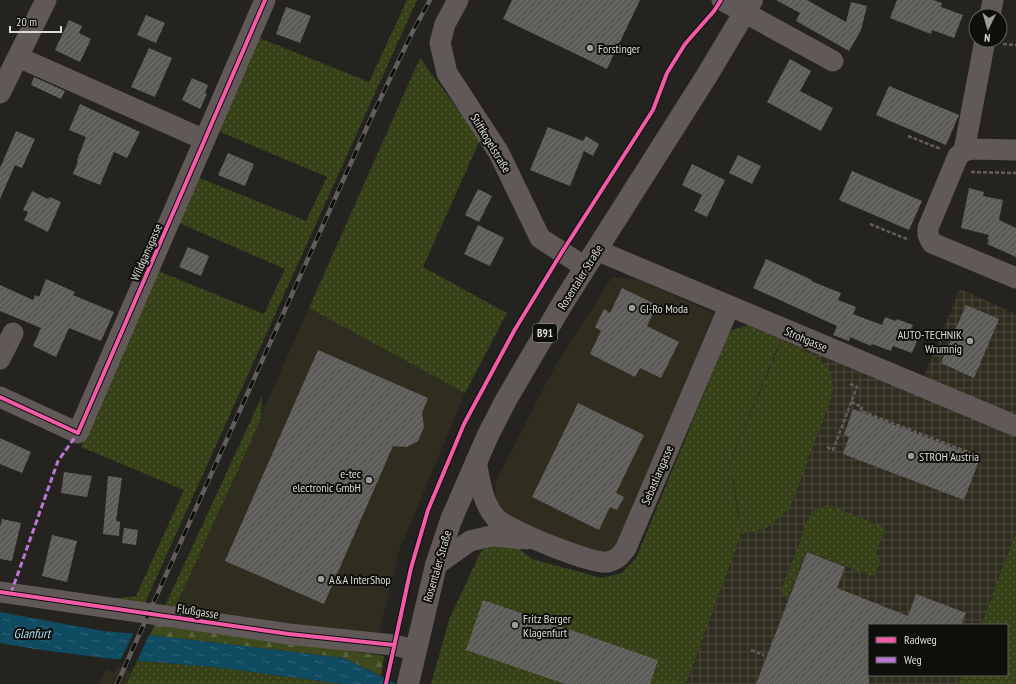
<svg xmlns="http://www.w3.org/2000/svg" width="1016" height="684" font-family="'PT Sans Narrow',sans-serif">
<defs>
<pattern id="industrial-grid" width="8" height="8" patternUnits="userSpaceOnUse"><rect width="8" height="8" fill="#2f2c20"/><path d="M0 4h8M4 0v8" fill="none" stroke="#4d4a40"/></pattern>
<pattern id="grass-dots" width="8" height="8" patternUnits="userSpaceOnUse"><rect width="8" height="8" fill="#364117"/><path d="M2 2h.1M6 6h.1" fill="none" stroke="#525c38" stroke-width="1.8" stroke-linecap="round"/></pattern>
<pattern id="forest-firs" width="22" height="20" patternUnits="userSpaceOnUse"><rect width="22" height="20" fill="#3e491e"/><path d="M5 1l3.5 6h-7zM16 11l3.5 6h-7z" fill="#59633e"/></pattern>
<pattern id="water-ripples" width="26" height="14" patternUnits="userSpaceOnUse"><rect width="26" height="14" fill="#0f4b61"/><path d="M2 4q2-2 4 0t4 0M15 11q2-2 4 0t4 0" fill="none" stroke="#316477"/></pattern>
<pattern id="building-hatch" width="6" height="6" patternUnits="userSpaceOnUse"><rect width="6" height="6" fill="#5e5c59"/><path d="M-1 1l2-2M0 6l6-6M5 7l2-2" fill="none" stroke="#747370"/></pattern>
</defs>
<rect width="100%" height="100%" fill="#24231f"/>
<!-- built -->
<path fill="#2f2c20" d="M612,277L639,279L714,313L617,547L607,555L513,524L498,508L495,494L496,481L553,370Z
M309,308L465,393L399,551L378,638L174,610Z
M118,665L132,672L126,683L127,684H99L106,669L115,673Z"/>
<!-- industrial -->
<path fill="url(#industrial-grid)" d="M960,289L1016,314V532L981,625H869V675H961L958,684H686L741,535L730,462L781,339L892,386L894,381L918,391Z"/>
<!-- grass -->
<path fill="url(#grass-dots)" d="M407,0H417L144,605L110,599L136,596L184,490L81,447L158,271L264,314L285,269L179,223L197,177L306,221L327,177L218,131L257,37L369,82Z
M420,58L480,140L423,267L507,313L465,393L309,308Z
M747,325L781,339L730,462L741,535L686,684H431L449,620L481,551L495,543L518,548L532,559L602,578L622,573L636,558L730,331Z
M782,341C803,349 835,361 833,389C833,393 831,397 830,401L791,505C778,523 765,531 742,534L731,461Z
M262,396L261,419L174,610L164,608Z
M826,506H832L886,528L875,556L881,559L874,577L806,551L787,599L782,593V588L797,550L807,520L815,509Z
M1016,532V684H958L961,675H1007V625H981Z
M137,661L215,667L343,684H126Z"/>
<!-- forest -->
<path fill="url(#forest-firs)" d="M155,624L384,656L381,676L344,658L150,635Z"/>
<!-- water -->
<path fill="url(#water-ripples)" d="M0,612L103,631L150,635L344,658L396,684H343L215,667L104,658L34,649L0,643Z"/>
<!-- pier -->
<path fill="#24231f" d="M134,632L150,633L136,663L120,661Z"/>
<!-- building -->
<path fill="url(#building-hatch)" d="M512,0H640L607,69L503,19Z
M776,0H807L846,22L851,2L867,6L861,30L849,51L796,21L800,13Z
M897,0H933L942,3L941,7L963,15L954,38L932,30L931,34L890,18Z
M286,7L311,16L300,43L276,34Z
M146,15L165,23L156,43L137,35Z
M69,20L82,26L79,33L91,39L80,62L55,50Z
M149,48L172,58L155,97L131,87Z
M790,59L811,71L800,91L833,108L821,131L767,102Z
M34,77L65,91L61,99L31,85Z
M192,78L208,85L205,93L207,94L200,109L182,100Z
M889,86L959,115L946,145L876,115Z
M80,104L140,132L127,158L114,152L100,185L73,174L78,161L77,160L86,137L69,130Z
M548,127L583,141L586,136L599,144L593,156L584,151L570,186L530,170Z
M16,131L35,139L22,168L15,165L0,199V168Z
M228,153L254,164L245,186L218,175Z
M738,155L761,166L752,184L729,173Z
M692,164L725,180L707,217L694,211L702,195L682,185Z
M852,171L922,201L909,230L839,200Z
M969,188L984,192L983,196L1003,200L999,220L1016,228V257L987,244L989,240L987,239L989,235L961,228Z
M478,189L492,196L479,222L465,215Z
M32,191L48,199L50,197L61,202L48,232L24,220L28,212L23,210Z
M478,225L504,238L490,266L464,254Z
M188,247L209,256L201,276L179,267Z
M766,259L812,280L811,281L841,293L838,300L856,307L853,314L882,325L885,317L896,321L897,319L913,325L910,331L920,334L912,353L893,346L891,351L872,344L871,346L850,337L849,341L833,335L837,326L753,288Z
M46,279L75,292L73,295L114,312L101,341L69,328L56,357L33,346L41,328L0,311V285L33,300L35,295L39,297Z
M622,288L657,305L647,326L679,342L661,378L640,368L635,377L590,354L601,331L595,327L604,309L610,313Z
M966,305L999,319L974,378L941,363Z
M318,350L428,398L422,413L424,427L418,441L407,447L393,446L324,604L225,561Z
M578,403L644,435L616,493L624,497L617,510L610,507L599,530L532,497Z
M853,409L980,458L964,500L843,454L849,437L844,435Z
M0,438L31,452L22,473L0,464Z
M64,472L92,476L87,497L61,493Z
M108,476L122,478L116,521L120,522L119,536L103,534Z
M2,519L21,523L12,561L0,559V527Z
M124,528L138,530L136,545L122,543Z
M52,535L77,541L67,582L42,576Z
M807,552L845,567L837,588L908,616L916,594L966,613L961,625H869V684H756Z
M483,600L658,660L650,684H565L466,650Z"/>
<g fill="none" stroke-linecap="round" stroke-linejoin="round">
<!-- path -->
<path stroke="#635e5c" stroke-width="2.5" stroke-dasharray="4 2" stroke-linecap="butt" d="M1003,44L1016,45
M908,136L941,149
M971,172L1016,173
M870,224L909,240
M851,402L862,407L861,411L971,453
M827,447L833,450L857,387L850,384
M751,650L764,655"/>
<!-- minor -->
<path stroke="#605957" stroke-width="21" d="M458,0L445,24L440,43L447,73L499,153L540,238L585,267
M722,0L833,61
M990,16L993,0
M18,57L205,140
M0,93L46,0
M1016,150L973,149L964,151L958,156L928,228V235L932,243L1016,278
M964,151L985,40
M596,250L1016,426
M0,359L13,333
M0,397L78,433L265,0
M476,461C480,480 482,503 496,518C507,530 593,565 608,562C617,560 621,555 626,548L729,307
M436,565L470,541L491,536L527,539
M0,592L289,634L394,645L415,650"/>
<!-- major -->
<path stroke="#605957" stroke-width="22" d="M408,684L436,565L451,520L488,435L506,400L564,301L706,77L752,0"/>
<defs>
<path id="rail" d="M117,684L372,116L413,31L430,0"/>
</defs>
<!-- rail casing -->
<use href="#rail" stroke="#615e5b" stroke-width="4.5"/>
<!-- rail -->
<use href="#rail" stroke="#0e0e0a" stroke-width="3" stroke-dasharray="9" stroke-linecap="butt"/>
<!-- quiet -->
<path stroke="#ba77d6" stroke-width="3" stroke-dasharray="6 3" stroke-linecap="butt" d="M11,593L58,461L78,433"/>
<defs>
<path id="cycleway" d="M0,397L78,433L265,0
M0,592L289,634L394,645
M386,684L411,568L428,510L464,424L514,331L562,252L653,110L667,73L685,44L714,11L721,0"/>
</defs>
<!-- cycleway casing -->
<use href="#cycleway" stroke="#0e0e0a" stroke-width="6"/>
<!-- cycleway -->
<use href="#cycleway" stroke="#f35aa7" stroke-width="4"/>
</g>
<!-- markers -->
<g fill="#9c9b96" stroke="#0e0e0a" stroke-width="1.5">
<circle cx="590" cy="48" r="4"/>
<circle cx="632" cy="308" r="4"/>
<circle cx="970" cy="341" r="4"/>
<circle cx="911" cy="456" r="4"/>
<circle cx="369" cy="480" r="4"/>
<circle cx="321" cy="579" r="4"/>
<circle cx="515" cy="625" r="4"/>
</g>
<g text-anchor="middle" dominant-baseline="central" stroke-width="4" stroke-linejoin="round" paint-order="stroke">
<!-- shield labels -->
<rect fill="#0e0e0a" stroke="#9e9e99" stroke-width="1" x="533" y="324" width="24" height="18" rx="3"/>
<g font-size="11" font-weight="bold" fill="#dcdbd6">
<text x="545" y="333">B91</text>
</g>
<!-- poi labels -->
<g font-size="12" fill="#dcdbd6" stroke="#0e0e0a" text-anchor="start">
<text x="598" y="48">Forstinger</text>
<text x="640" y="308">GI-Ro Moda</text>
<text x="962" y="334" text-anchor="end">AUTO-TECHNIK<tspan x="962" dy="14">Wrumnig</tspan></text>
<text x="919" y="456">STROH Austria</text>
<text x="361" y="473" text-anchor="end">e-tec<tspan x="361" dy="14">electronic GmbH</tspan></text>
<text x="329" y="579">A&amp;A InterShop</text>
<text x="523" y="618">Fritz Berger<tspan x="523" dy="14">Klagenfurt</tspan></text>
</g>
<!-- street labels -->
<g font-size="12" fill="#dcdbd6" stroke="#0e0e0a">
<text transform="translate(491 143) rotate(59)">Stiftkogelstraße</text>
<text transform="translate(146 252) rotate(-66)">Wildgansgasse</text>
<text transform="translate(580 277) rotate(-58)">Rosentaler Straße</text>
<text transform="translate(806 339) rotate(23)">Strohgasse</text>
<text transform="translate(657 475) rotate(-67)">Sebastiangasse</text>
<text transform="translate(437 566) rotate(-74)">Rosentaler Straße</text>
<text transform="translate(198 611) rotate(9)">Flußgasse</text>
</g>
<!-- water labels -->
<g font-size="13" font-style="italic" fill="#abdef6" stroke="#0e0e0a">
<text x="32" y="633">Glanfurt</text>
</g>
</g>
<!-- legend -->
<rect x="868" y="624" width="140" height="52" fill="#0e0e0a" stroke="#60605c"/>
<rect x="876" y="637" width="20" height="6" fill="#f35aa7" stroke="#60605c"/>
<text x="904" y="644" font-size="12" fill="#dcdbd6">Radweg</text>
<rect x="876" y="657" width="20" height="6" fill="#ba77d6" stroke="#60605c"/>
<text x="904" y="664" font-size="12" fill="#dcdbd6">Weg</text>
<!-- north arrow -->
<g transform="translate(988 28) rotate(185)"><circle r="19" fill="#0e0e0a" stroke="#60605c"/>
<path d="M0-3L7 15L0 10L-7 15Z" fill="#9c9b96"/>
<text y="-6" font-size="11" font-weight="bold" text-anchor="middle" fill="#dcdbd6">N</text>
</g>
<!-- scale -->
<path d="M10 26v6h51v-6" fill="none" stroke="#dcdbd6" stroke-width="2"/>
<text x="16" y="26" font-size="12" fill="#dcdbd6" stroke="#0e0e0a" stroke-width="3" paint-order="stroke">20 m</text>
</svg>
